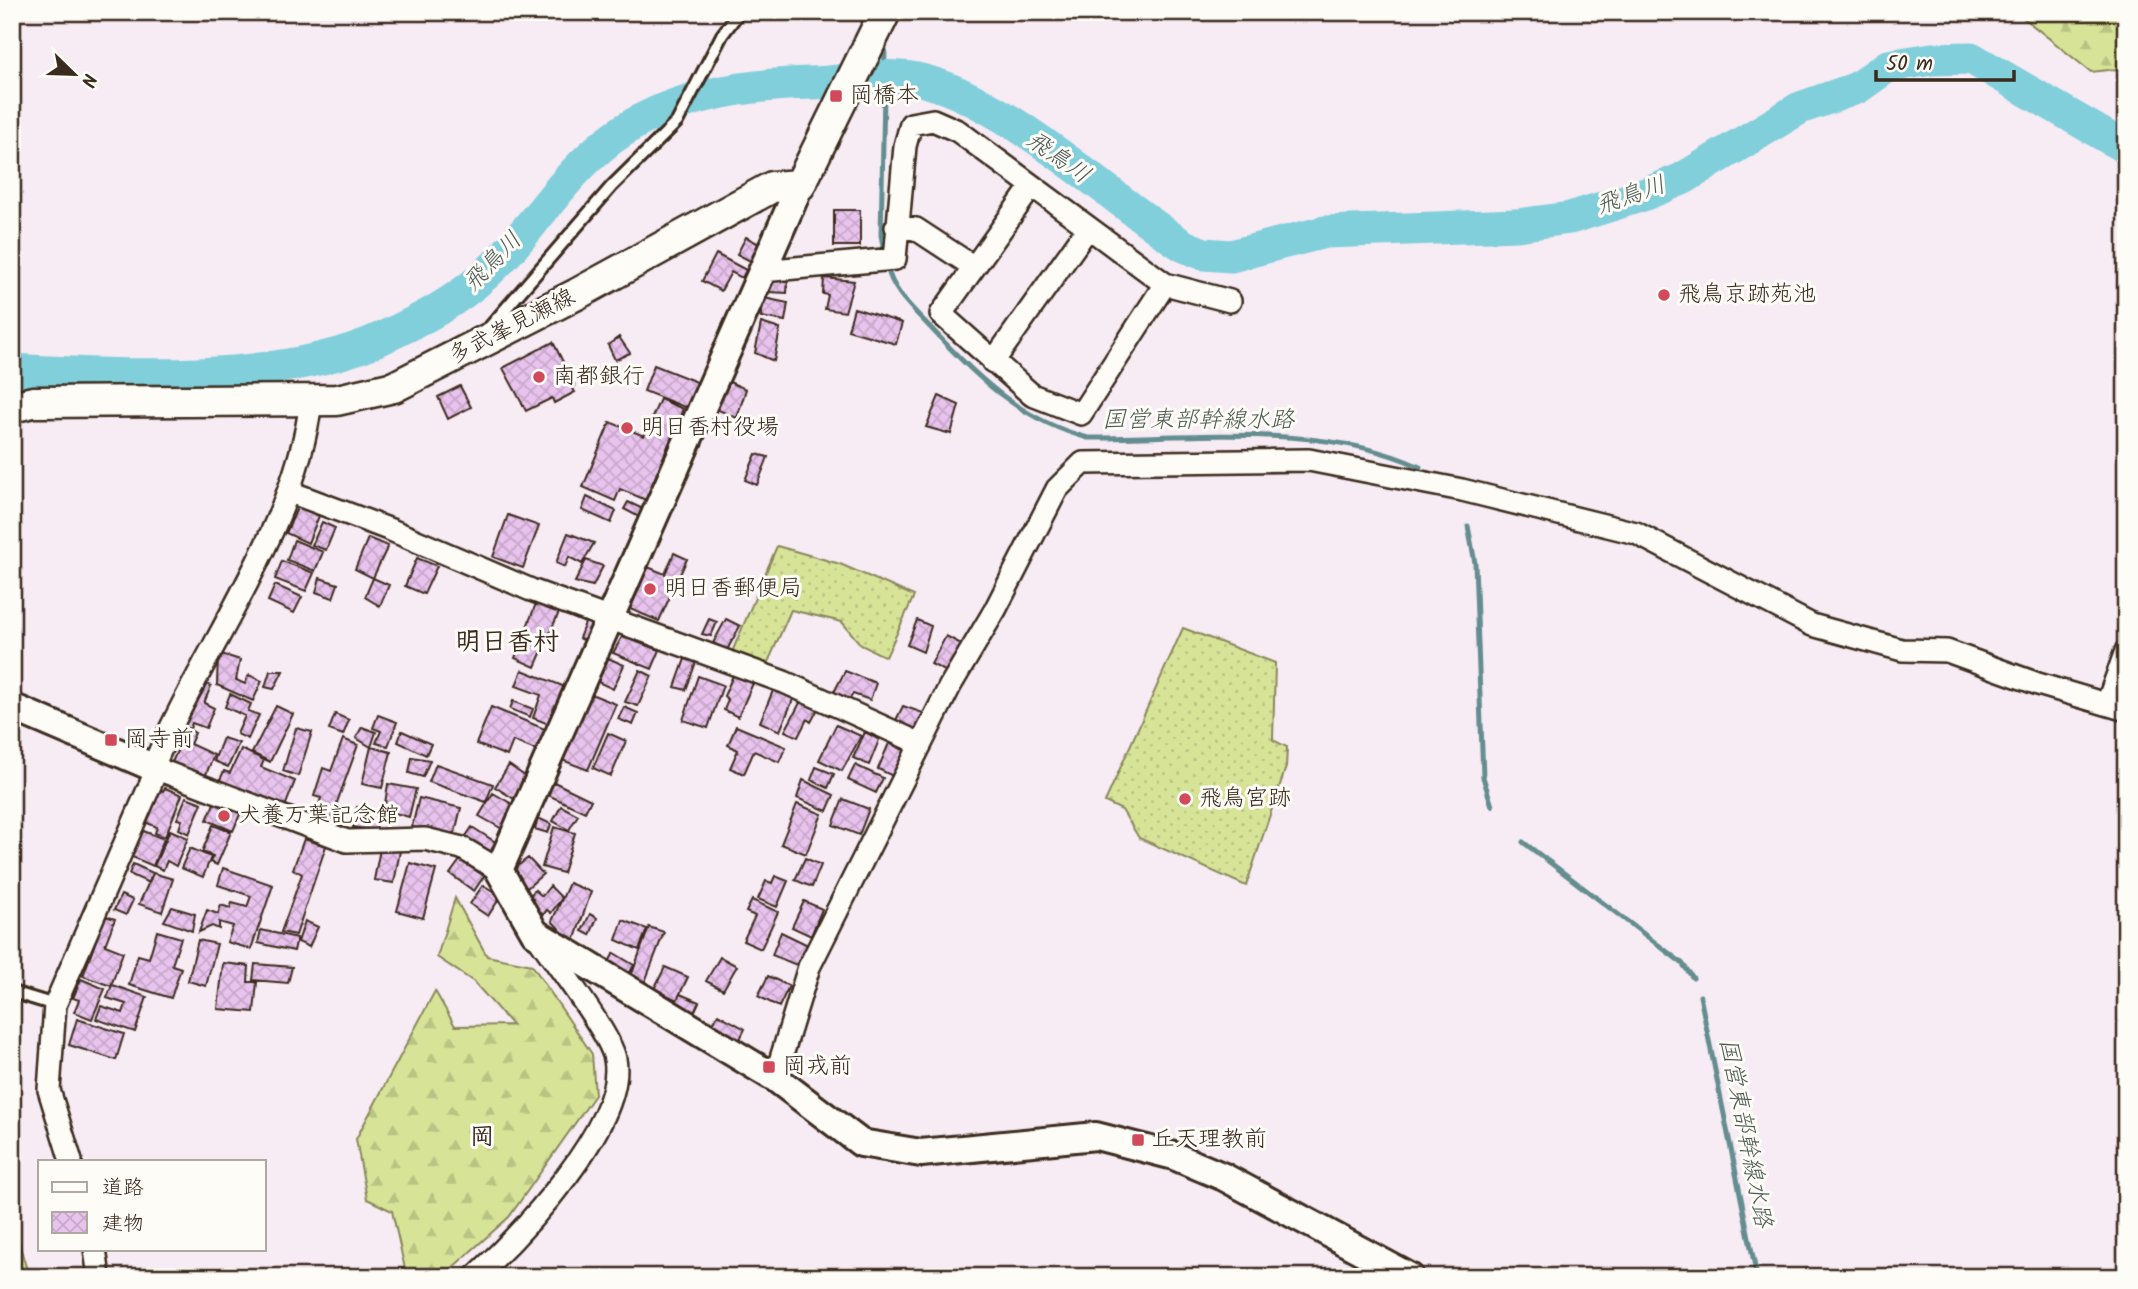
<svg xmlns="http://www.w3.org/2000/svg" width="2138" height="1289" font-family="Kalam,'Klee One',sans-serif">
<defs>
<pattern id="grass-dots" width="8" height="8" patternUnits="userSpaceOnUse" patternTransform="scale(1.75)"><rect width="8" height="8" fill="#d7e498"/><path d="M2 2h.1M6 6h.1" fill="none" stroke="#b9c483" stroke-width="1.8" stroke-linecap="round"/></pattern>
<pattern id="forest-firs" width="22" height="20" patternUnits="userSpaceOnUse" patternTransform="scale(1.75)"><rect width="22" height="20" fill="#d7e498"/><path d="M5 1l3.5 6h-7zM16 11l3.5 6h-7z" fill="#b9c483"/></pattern>
<pattern id="building-cross-hatch" width="8" height="8" patternUnits="userSpaceOnUse" patternTransform="scale(1.75)"><rect width="8" height="8" fill="#e8c3ed"/><path d="M0 0l8 8M0 8l8-8" fill="none" stroke="#c8a8cb"/></pattern>
</defs>
<rect width="100%" height="100%" fill="#f7ebf4"/>
<filter id="ink" filterUnits="userSpaceOnUse"><feTurbulence type="fractalNoise" baseFrequency=".0143" numOctaves="2"/><feDisplacementMap in="SourceGraphic" scale="14" xChannelSelector="R" yChannelSelector="G"/><feConvolveMatrix kernelMatrix="1 2 1 2 8 2 1 2 1" color-interpolation-filters="sRGB"/></filter>
<g filter="url(#ink)">
<!-- grass -->
<path fill="url(#grass-dots)" stroke="#89875b" stroke-width="2" d="M777,546L840,564L914,596L886,657L861,645L842,622L791,610L766,667L732,652Z
M1183,628L1275,663L1273,740L1287,747L1286,767L1246,886L1139,838L1122,810L1105,802Z"/>
<!-- forest -->
<path fill="url(#forest-firs)" stroke="#89875b" stroke-width="2" d="M2016,12H2126V68L2091,72Z
M455,898L487,956L532,965L592,1054L595,1095L509,1217L442,1277H404L406,1273L392,1211L367,1199L356,1139L435,991L455,1026L512,1025L474,982L437,957Z
M12,1219L29,1277H12Z"/>
<g fill="none" stroke-linecap="round" stroke-linejoin="round">
<!-- stream -->
<path stroke="#648d8f" stroke-width="5" d="M885,256L881,235L885,47
M887,266C892,291 912,308 929,326C977,377 1018,419 1088,438C1191,438 1325,422 1420,467
M1468,526L1475,563L1483,777L1492,806
M1523,842L1682,963L1693,978
M1700,996L1757,1277"/>
<!-- river -->
<path stroke="#80cfdb" stroke-width="33" d="M12,370C124,376 282,385 384,337C421,320 455,302 485,275C531,233 561,176 611,139C669,96 740,85 811,83C846,82 882,72 916,79C1002,96 1109,198 1184,246L1204,254L1231,256L1325,232L1517,225L1570,218L1643,195L1682,179L1800,108L1857,88L1888,66L1932,59L1971,58L2126,148"/>
</g>
<!-- building -->
<path fill="url(#building-cross-hatch)" stroke="#3b2a1e" stroke-width="2" d="M834,210H860V246H834Z
M746,237L761,245L752,262L737,254Z
M716,254L746,270L742,278L731,272L721,291L702,281Z
M769,278L788,279L787,293L769,292Z
M824,278L854,281L845,312L825,309L828,295L823,294Z
M764,298L788,303L785,321L761,317Z
M854,308L902,323L896,344L848,330Z
M761,323L780,329L774,361L755,353Z
M619,337L630,353L615,360L608,345Z
M553,342L575,386L572,387L575,392L554,403L552,398L526,411L503,368Z
M654,365L707,386L697,412L644,391Z
M727,381L746,389L737,418L716,409Z
M460,386L471,407L448,419L438,397Z
M939,396L959,405L951,434L926,427Z
M660,399L683,409L646,500L620,489L615,501L583,487L610,422L644,436Z
M756,454L768,457L757,485L745,480Z
M587,497L616,511L611,523L582,510Z
M628,502L643,509L639,517L624,509Z
M298,506L319,516L308,543L286,533Z
M508,515L539,526L523,568L493,557Z
M322,522L335,528L326,550L312,545Z
M568,533L594,543L582,564L569,557L565,567L556,563Z
M368,538L388,546L373,578L355,569Z
M294,540L323,552L315,571L287,560Z
M674,553L687,559L659,621L630,609L648,567L665,574Z
M417,558L437,566L424,594L405,586Z
M586,560L603,566L593,586L575,582Z
M282,561L314,573L306,591L275,579Z
M320,578L338,584L333,598L316,592Z
M373,578L389,585L380,606L365,597Z
M275,585L302,597L294,613L268,601Z
M537,601L560,610L535,667L515,658Z
M576,610L602,620L592,644L579,638L585,623L573,618Z
M709,619L717,622L711,636L702,634Z
M726,619L740,626L727,650L713,643Z
M917,620L931,626L923,652L907,645Z
M946,636L963,645L949,673L931,664Z
M622,637L660,650L652,669L613,653Z
M218,653L240,660L236,680L245,684L249,675L262,681L253,701L217,685Z
M608,658L624,665L613,689L598,682Z
M685,659L696,662L686,690L675,687Z
M522,670L568,688L554,726L533,718L541,695L516,686Z
M640,670L652,676L638,706L625,702Z
M270,671H283L274,689L265,687Z
M845,671L876,683L870,700L853,694L849,700L833,694Z
M734,673L754,681L738,717L724,710L728,700L724,696Z
M698,676L723,685L708,728L683,720Z
M200,681L211,686L204,703L214,708L206,728L192,723L190,729L182,726Z
M774,688L794,697L780,731L760,722Z
M230,694L251,704L248,711L259,715L248,739L237,734L245,716L225,707Z
M591,694L616,704L588,770L562,760Z
M802,699L819,707L811,722L807,719L798,737L785,731Z
M513,701L533,709L530,717L510,709Z
M276,706L293,714L270,762L252,753Z
M903,706L926,714L917,733L895,722Z
M491,707L552,732L543,753L513,741L507,756L476,744Z
M624,707L638,713L633,725L618,719Z
M335,714L349,720L343,735L329,730Z
M378,715L397,722L388,746L376,743L381,731L373,728Z
M836,725L861,736L842,771L819,760Z
M182,726L195,733L190,744L214,755L202,784L169,769L181,742L174,739Z
M736,726L786,747L779,762L754,751L744,774L730,768L738,750L728,745Z
M362,727L376,732L371,747L356,738Z
M296,728L312,732L298,776L283,771Z
M402,731L431,744L426,755L398,742Z
M865,732L879,740L869,765L853,758Z
M608,733L626,741L611,776L593,768Z
M223,738L239,743L228,767L214,761Z
M343,739L358,745L331,819L316,814L321,798L314,796L323,768L331,771Z
M889,743L908,752L897,778L878,769Z
M371,747L391,752L382,788L362,784Z
M241,749L264,760L261,767L295,781L283,812L217,786L224,771L230,773Z
M412,757L430,760L423,777L409,773Z
M436,764L493,784L486,802L429,782Z
M509,765L532,781L519,802L495,787Z
M855,765L883,778L876,793L848,780Z
M816,767L834,774L828,788L811,780Z
M803,780L834,795L827,811L797,798Z
M554,782L591,800L585,812L548,795Z
M388,784L416,789L409,817L384,810Z
M165,788L182,795L165,837L155,833L157,827L145,822L158,789L163,791Z
M493,793L519,808L506,831L479,816Z
M186,797L202,803L189,834L179,829L182,820L177,819Z
M419,798L461,808L454,837L412,827Z
M843,799L869,809L859,835L833,825Z
M215,801L241,812L233,831L207,820Z
M797,804L822,814L806,854L781,844Z
M561,806L578,815L569,830L553,821Z
M357,807L378,814L376,831L353,827Z
M538,818L551,824L548,833L535,829Z
M213,825L231,832L217,865L210,862L213,856L202,852Z
M472,827L497,843L490,855L464,839Z
M554,827L575,833L563,873L542,867Z
M141,830L164,839L153,866L130,856Z
M170,830L188,838L176,866L167,861L163,870L154,866Z
M304,839L326,846L296,935L281,932L302,874L293,869Z
M190,848L211,857L203,877L181,868Z
M380,849L400,851L394,883L374,880Z
M528,858L543,874L526,889L512,870Z
M805,858L821,865L812,887L795,880Z
M460,860L484,876L474,891L450,874Z
M410,863L436,870L423,918L397,911Z
M133,864L153,873L149,883L129,874Z
M223,868L273,885L251,949L227,942L233,926L219,922V929L212,926L199,932L207,910L218,914L221,905L230,908L232,903L247,907L251,896L218,885Z
M153,873L173,879L162,912L139,904Z
M775,876L788,881L777,907L758,899L766,881L772,883Z
M569,883L591,892L573,944L552,921Z
M483,885L501,896L488,916L470,904Z
M550,886L562,898L551,913L547,910L543,915L526,900L535,890L542,896Z
M121,895L133,900L126,915L114,910Z
M752,900L778,912L761,949L743,941L755,916L746,912Z
M804,901L822,909L811,936L792,927Z
M172,907L195,914L192,931L164,921Z
M590,914L597,918L590,935L582,931Z
M105,916L115,919L105,945L123,952L111,986L83,976Z
M623,920L647,929L639,950L616,940Z
M305,921L318,927L309,947L298,942Z
M649,927L664,932L643,987L629,982Z
M261,930L297,938L294,951L258,943Z
M157,931L181,938L172,965L181,968L171,998L129,985L138,955L149,958Z
M781,932L808,945L799,966L772,955Z
M198,940L217,944L206,986L188,981Z
M614,953L634,965L627,978L606,967Z
M720,957L737,966L723,990L706,981Z
M223,963L249,966L248,982H257L254,1012L218,1009Z
M255,964L292,967L288,983L253,980Z
M665,967L688,977L677,1000L654,989Z
M768,976L789,986L779,1007L758,996Z
M81,979L105,989L92,1019L74,1012L79,1000L73,998Z
M112,985L147,997L135,1032L96,1019L101,1006L123,1013L126,1004L107,998Z
M680,994L699,1002L692,1017L673,1008Z
M718,1014L745,1029L738,1043L710,1028Z
M77,1019L124,1034L116,1060L69,1045Z"/>
<g fill="none" stroke-linecap="round" stroke-linejoin="round">
<defs>
<path id="service" d="M488,329L612,186L677,122L722,35L739,12
M12,992L55,1005"/>
<path id="minor" d="M1032,186L941,314L1032,395L1081,414L1165,284
M896,227L916,229L974,267
M762,271L895,259L905,146L911,124L933,120L958,131L1165,284L1230,301
M993,362L1088,228
M290,492L391,530L531,590L784,682L921,744
M2107,704L2126,651
M153,767C202,650 297,526 311,400
M775,1078L809,967L950,686L995,610L1057,489L1083,463L1309,460L1462,490L1636,533L1812,625L1902,650L1947,651L2038,684L2126,710
M71,1161L49,1090L55,1005L157,769L347,841L425,839L462,848L499,870
M95,1249L99,1277
M475,1277C520,1235 627,1124 615,1059C610,1033 555,963 538,937"/>
<path id="tertiary" d="M800,185L499,870L535,933L775,1078L861,1143L921,1153L1096,1136L1174,1156L1224,1177L1410,1277
M12,707L157,769"/>
<path id="secondary" d="M12,407L33,402L337,400L394,387L577,294L772,187L800,185L885,12"/>
</defs>
<!-- service casing -->
<use href="#service" stroke="#3b2a1e" stroke-width="16"/>
<!-- minor casing -->
<use href="#minor" stroke="#3b2a1e" stroke-width="26"/>
<!-- tertiary casing -->
<use href="#tertiary" stroke="#3b2a1e" stroke-width="32"/>
<!-- secondary casing -->
<use href="#secondary" stroke="#3b2a1e" stroke-width="35"/>
<!-- service -->
<use href="#service" stroke="#fdfcf7" stroke-width="10"/>
<!-- minor -->
<use href="#minor" stroke="#fdfcf7" stroke-width="21"/>
<!-- tertiary -->
<use href="#tertiary" stroke="#fdfcf7" stroke-width="26"/>
<!-- secondary -->
<use href="#secondary" stroke="#fdfcf7" stroke-width="30"/>
</g>
</g>
<!-- markers -->
<g fill="#d1495b" stroke="#fdfcf7" stroke-width="2.5">
<rect x="829" y="89" width="14" height="14" rx="3.5"/>
<circle cx="1664" cy="295" r="7"/>
<circle cx="539" cy="377" r="7"/>
<circle cx="627" cy="428" r="7"/>
<circle cx="650" cy="589" r="7"/>
<rect x="104" y="733" width="14" height="14" rx="3.5"/>
<circle cx="1185" cy="799" r="7"/>
<circle cx="224" cy="816" r="7"/>
<rect x="762" y="1060" width="14" height="14" rx="3.5"/>
<rect x="1131" y="1133" width="14" height="14" rx="3.5"/>
</g>
<g text-anchor="middle" dominant-baseline="central" stroke-width="6" stroke-linejoin="round" paint-order="stroke">
<!-- poi labels -->
<g font-size="23" fill="#3b2a1e" stroke="#fdfcf7" text-anchor="start">
<text x="850" y="96">岡橋本</text>
<text x="1678" y="295">飛鳥京跡苑池</text>
<text x="553" y="377">南都銀行</text>
<text x="641" y="428">明日香村役場</text>
<text x="664" y="589">明日香郵便局</text>
<text x="125" y="740">岡寺前</text>
<text x="1199" y="799">飛鳥宮跡</text>
<text x="238" y="816">犬養万葉記念館</text>
<text x="783" y="1067">岡戎前</text>
<text x="1152" y="1140">丘天理教前</text>
</g>
<!-- street labels -->
<g font-size="23" fill="#3b2a1e" stroke="#fdfcf7">
<text transform="translate(512 327) rotate(-27)">多武峯見瀬線</text>
</g>
<!-- water labels -->
<g font-size="24" font-style="italic" fill="#505c57" stroke="#fdfcf7">
<text transform="translate(1058 158) rotate(35)">飛鳥川</text>
<text transform="translate(1631 196) rotate(-19)">飛鳥川</text>
<text transform="translate(493 262) rotate(-46)">飛鳥川</text>
<text x="1198" y="420">国営東部幹線水路</text>
<text transform="translate(1745 1133) rotate(79)">国営東部幹線水路</text>
</g>
<!-- neighbourhood labels -->
<g font-size="24" font-weight="bold" fill="#3b2a1e" stroke="#fdfcf7">
<text x="482" y="1137">岡</text>
</g>
<!-- quarter labels -->
<g font-size="26" font-weight="bold" fill="#3b2a1e" stroke="#fdfcf7">
<text x="507" y="643">明日香村</text>
</g>
</g>
<!-- margin -->
<rect width="2138" height="1289" fill="none" stroke="#fdfcf7" stroke-width="42"/>
<rect x="21" y="21" width="2096" height="1247" fill="none" stroke="#3b2a1e" stroke-width="2.5" filter="url(#ink)"/>
<!-- legend -->
<rect x="38" y="1160" width="228" height="91" fill="#fdfcf7" stroke="#afa8a0" stroke-width="2"/>
<rect x="52" y="1182" width="35" height="10" fill="#fdfcf7" stroke="#afa8a0" stroke-width="2"/>
<text x="102" y="1194" font-size="21" fill="#3b2a1e">道路</text>
<rect x="52" y="1212" width="35" height="21" fill="url(#building-cross-hatch)" stroke="#afa8a0" stroke-width="2"/>
<text x="102" y="1230" font-size="21" fill="#3b2a1e">建物</text>
<!-- north arrow -->
<g transform="translate(74 74) rotate(113)" stroke="#fdfcf7" stroke-width="5" paint-order="stroke">
<path d="M0-5L12 26L0 18L-12 26Z" fill="#3b2a1e"/>
<text y="-10" font-size="19" font-weight="bold" text-anchor="middle" fill="#3b2a1e">N</text>
</g>
<!-- scale -->
<path d="M1876 70v10h138v-10" fill="none" stroke="#3b2a1e" stroke-width="3.5"/>
<text x="1886" y="70" font-size="21" fill="#3b2a1e" stroke="#fdfcf7" stroke-width="5" paint-order="stroke">50 m</text>
</svg>
